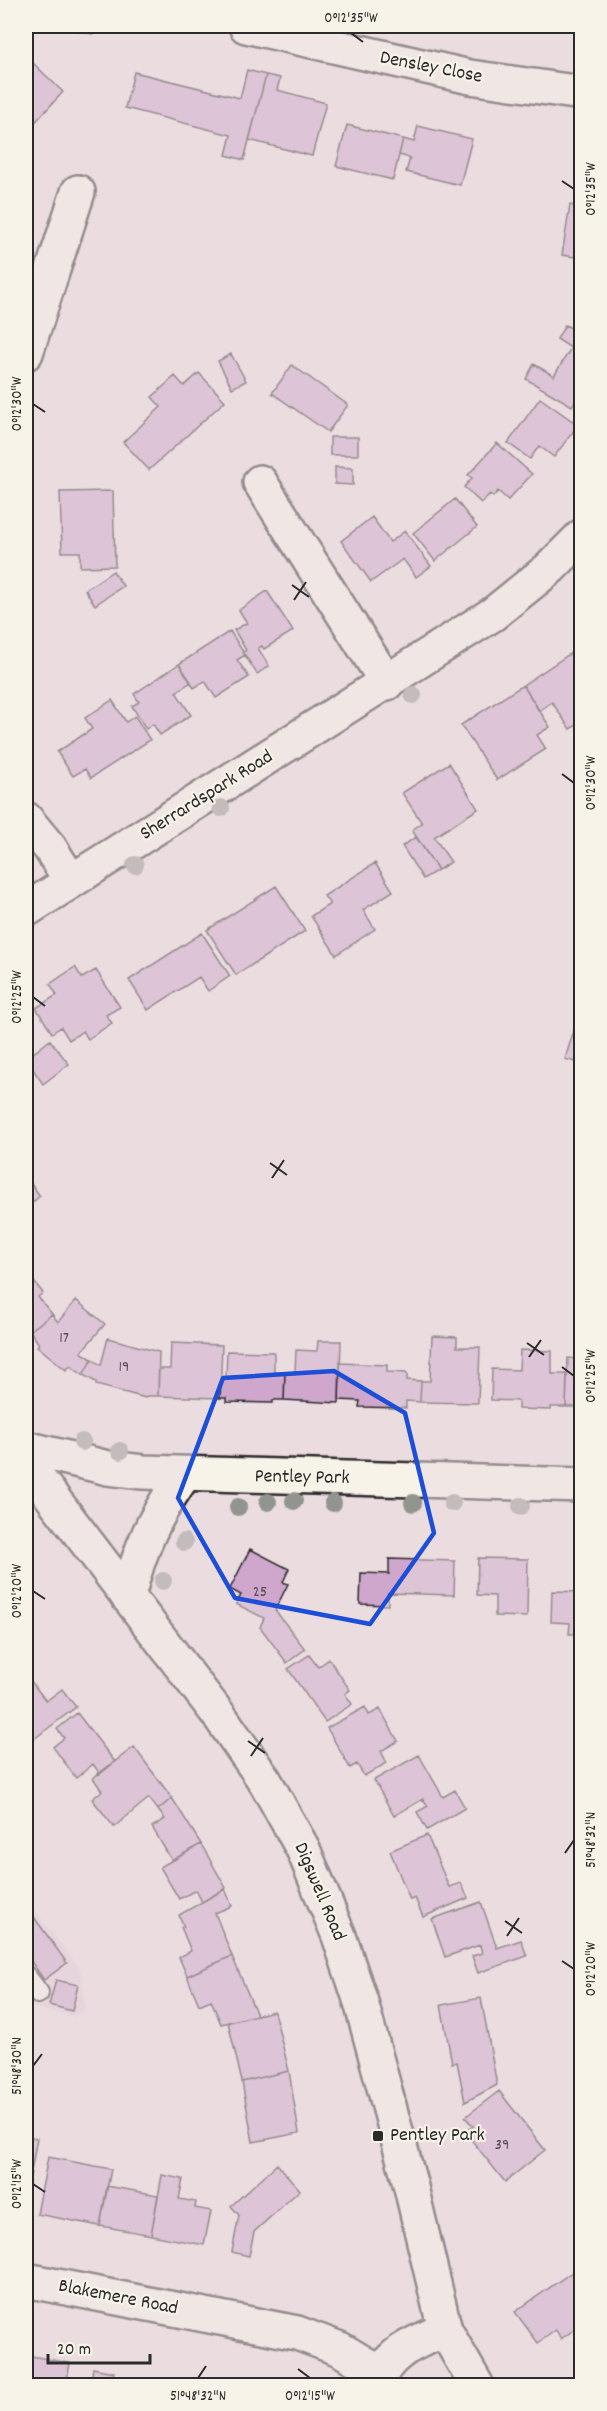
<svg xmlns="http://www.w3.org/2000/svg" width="607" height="2411" font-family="Dekko,sans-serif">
<rect width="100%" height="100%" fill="#ebdce0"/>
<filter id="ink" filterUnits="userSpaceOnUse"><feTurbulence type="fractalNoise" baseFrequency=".0167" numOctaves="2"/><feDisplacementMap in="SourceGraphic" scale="12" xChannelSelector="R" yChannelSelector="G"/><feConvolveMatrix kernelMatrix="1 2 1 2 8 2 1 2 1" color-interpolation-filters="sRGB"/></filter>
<g filter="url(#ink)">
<!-- built -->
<path fill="#e3ccda" d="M26,1899L81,1970L85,2009L75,2017L26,2006Z"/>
<!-- building -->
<path fill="#cfa6cc" stroke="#2b2b2b" stroke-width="1.5" d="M58,26H95L93,34Z
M33,63L63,92L26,132V71Z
M247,70L266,75L244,160L226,155L231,135L125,108L134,72L240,98Z
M266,75L280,78L277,90L326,103L312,156L249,140Z
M347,125L403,139L393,180L336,166Z
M418,126L472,139L460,185L406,172L410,158L399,155L403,139L414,142Z
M570,205L582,207V258L562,255Z
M565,325L582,333V397L579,395L572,406L526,379L534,364L554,376L571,348L557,339Z
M231,354L246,381L232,388L218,361Z
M292,365L348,405L328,432L272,393Z
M199,373L225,401L149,470L123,442L161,407L152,397L175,376L184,386Z
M540,398L578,425L554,457L539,446L530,459L508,443Z
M330,437H358V455H330Z
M497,443L532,474L508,500L498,491L493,497L490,494L481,503L464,487L472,478L468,475Z
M335,467L353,468V485L335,484Z
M113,491L115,566L80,567V552H62L60,492Z
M455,499L477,527L435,561L413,533Z
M372,517L390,542L405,531L431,566L416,577L403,559L371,582L341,541Z
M113,571L123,586L95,605L85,590Z
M267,591L293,631L264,649L262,646L258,648L269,666L257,674L243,652L246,650L234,630L247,623L239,610Z
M230,631L245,655L237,660L249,677L216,698L205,681L194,688L179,664Z
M580,647L582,722L570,729L552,702L539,711L523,685Z
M179,664L191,682L176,692L191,715L160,735L153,724L146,729L132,706L139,702L134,694Z
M523,685L550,727L537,735L546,749L497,780L461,725Z
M112,700L126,722L135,716L150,740L91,778L85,769L73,776L57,752L92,729L85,718Z
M449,763L478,809L434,837L451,862L438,870L412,830L422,823L402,793Z
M416,837L438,870L423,879L402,846Z
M375,863L393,891L363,910L375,929L336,955L311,916L330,904L324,896Z
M276,886L305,931L236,975L207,930Z
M202,933L230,976L208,991L199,977L148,1010L129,980Z
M75,967L82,978L96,970L120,1007L106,1015L112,1023L88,1039L83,1031L69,1040L61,1027L52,1033L36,1008L57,995L50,984Z
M581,1007H582V1064L565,1059Z
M50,1040L69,1064L43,1084L26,1059Z
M26,1177L40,1196L26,1208Z
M26,1272L43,1293L38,1297L52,1314L30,1331L26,1326Z
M76,1300L105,1324L81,1352L92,1359L83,1375L70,1366L66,1370L37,1346L39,1344L30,1331L52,1314L58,1322Z
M432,1336L457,1337V1347H480L478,1403L420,1402L421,1381H430Z
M108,1338L159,1352L158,1396H147L146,1398L96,1385V1382L83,1375L92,1359L101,1365Z
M318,1341H341L339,1403L284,1400L285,1372H295L296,1350L317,1351Z
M171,1343L222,1345L220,1398L158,1396L159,1369H170Z
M520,1350L552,1351V1374H567L566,1407H551V1410L518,1409V1401L491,1400L492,1369L519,1370Z
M227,1351L274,1352V1372H285L284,1400H273V1403L226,1402V1398H220L221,1379H226Z
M579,1351H582V1414H577L578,1407H566L568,1358L579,1359Z
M340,1363L387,1365V1372L407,1373V1380L421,1381L420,1402L406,1401V1408L359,1407L360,1401L339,1400Z
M250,1549L289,1569L283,1582L288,1584L275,1610L305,1649L287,1663L260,1627L264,1618L236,1604L241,1595L230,1589Z
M478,1558L528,1559L527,1617L495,1616V1596L477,1595Z
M389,1559L455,1561L454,1595L388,1593V1605L360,1604L361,1573L389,1574Z
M552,1591L582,1592V1634H569L570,1623L551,1622Z
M309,1655L318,1667L329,1659L350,1690L345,1694L352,1704L325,1722L288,1669Z
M27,1676L46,1701L62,1689L76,1707L30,1742L26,1736Z
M365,1707L369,1715L380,1709L398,1741L381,1751L387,1763L364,1776L357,1764L350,1768L327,1728Z
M77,1713L115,1762L100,1774L93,1764L76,1778L53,1747L64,1738L57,1729Z
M134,1747L172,1798L158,1810L149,1798L114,1827L92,1799L102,1791L93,1778Z
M419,1755L443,1797L455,1790L465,1808L427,1830L417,1812L428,1806L423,1799L394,1816L374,1780Z
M172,1798L201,1844L172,1861L152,1827L165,1819L158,1810Z
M427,1835L449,1887L461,1883L468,1898L423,1917L415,1898L410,1900L390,1851Z
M201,1844L226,1888L202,1902L196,1890L179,1899L160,1867Z
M225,1889L232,1906L215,1913L232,1956L187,1976L179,1957L191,1951L181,1927H184L179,1915Z
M481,1902L497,1948L521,1940L527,1956L478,1973L472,1956L482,1953L480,1945L445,1957L432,1919Z
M26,1906L67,1963L44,1980L26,1954Z
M232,1956L257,2015L221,2024L211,2000L199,2005L187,1976Z
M56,1980L78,1985L72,2011L49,2005Z
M481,1998L497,2085L465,2102L457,2062L452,2063L441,2005Z
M274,2011L289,2071L242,2082L228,2022Z
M289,2071L299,2133L253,2142L242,2082Z
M499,2091L545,2150L505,2182L465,2132L473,2126L465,2117Z
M26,2136L37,2138L28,2189L26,2188Z
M48,2157L111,2169L100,2226L37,2214Z
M277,2164L300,2190L254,2232L249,2256L232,2252L239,2215L231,2206Z
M162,2175L183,2179L179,2199L196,2202L195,2208L211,2211L204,2245L151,2235Z
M107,2186L158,2195L151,2235L100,2226Z
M582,2265V2312L577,2315L582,2324L561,2339L556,2330L538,2343L515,2312Z
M26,2355L70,2363L66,2386H26Z
M93,2368L114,2372L111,2386H90Z"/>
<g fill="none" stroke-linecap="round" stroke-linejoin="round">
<defs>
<path id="lane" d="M26,1977L38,1993"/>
<path id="street" d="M246,26L470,77L582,93
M26,353L78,192
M260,482L387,683
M26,819L50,848L71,881
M26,910L493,614L550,568L582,536
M26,1448L108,1468L143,1472L582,1485
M128,1597C140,1547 154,1517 184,1475
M26,2280L297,2333L340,2349L380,2373
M376,2386C386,2352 416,2342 445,2330"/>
<path id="secondary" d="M26,1463L221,1718L265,1781L303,1849L339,1936L361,2002L411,2187L445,2330L477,2386"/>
</defs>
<!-- lane casing -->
<use href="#lane" stroke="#2b2b2b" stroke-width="24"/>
<!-- street casing -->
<use href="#street" stroke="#2b2b2b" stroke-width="38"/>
<!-- secondary casing -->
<use href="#secondary" stroke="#2b2b2b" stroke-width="38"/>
<!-- lane -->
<use href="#lane" stroke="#f7f3e8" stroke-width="20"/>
<!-- street -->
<use href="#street" stroke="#f7f3e8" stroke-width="33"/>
<!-- secondary -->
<use href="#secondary" stroke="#f7f3e8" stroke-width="33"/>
</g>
<!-- trees -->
<g fill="#92948e">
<circle cx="413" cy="695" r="9"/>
<circle cx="221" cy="808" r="9"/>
<circle cx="135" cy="865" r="9"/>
<circle cx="82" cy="1442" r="9"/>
<circle cx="120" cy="1451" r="9"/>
<circle cx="294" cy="1501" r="9"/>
<circle cx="268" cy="1502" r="9"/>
<circle cx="333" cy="1503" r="9"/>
<circle cx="413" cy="1503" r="9"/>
<circle cx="452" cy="1503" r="9"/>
<circle cx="521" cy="1506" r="9"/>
<circle cx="238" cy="1507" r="9"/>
<circle cx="184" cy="1542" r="9"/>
<circle cx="163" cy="1581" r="9"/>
</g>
</g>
<!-- marked area -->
<path d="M0 0H607V2411H0ZM334,1371L405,1413L434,1533L370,1624L235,1598L178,1498L223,1378Z" fill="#ebdce0" fill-opacity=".55" fill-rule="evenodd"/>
<path fill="none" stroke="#1d4ed8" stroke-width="4.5" stroke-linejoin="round" d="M334,1371L405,1413L434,1533L370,1624L235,1598L178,1498L223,1378Z"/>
<!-- ticks -->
<path fill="none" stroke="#2b2b2b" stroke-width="2" d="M351,33L363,42M562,181L574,189M33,404L45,412M292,585L309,597M294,600L306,582M562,774L574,783M33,997L45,1006M270,1163L287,1175M272,1178L284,1160M527,1343L544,1355M529,1357L541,1340M562,1367L574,1376M33,1591L45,1599M248,1741L265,1753M251,1756L263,1738M565,1853L574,1840M505,1921L522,1933M507,1936L519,1918M562,1961L574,1969M33,2066L42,2054M33,2184L45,2192M298,2369L310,2378M198,2378L206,2366"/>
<!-- markers -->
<rect fill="#2b2b2b" stroke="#f7f3e8" stroke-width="2" x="372" y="2130" width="12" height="12" rx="3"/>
<g text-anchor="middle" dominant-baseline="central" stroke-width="4.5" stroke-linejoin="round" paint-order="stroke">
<!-- number labels -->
<g font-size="16" fill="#544a53">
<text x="64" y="1338">17</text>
<text x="124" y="1367">19</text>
<text x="260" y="1592">25</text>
<text x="502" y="2145">39</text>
</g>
<!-- street labels -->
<g font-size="20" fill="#2b2b2b" stroke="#f7f3e8">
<text transform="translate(431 68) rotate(11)">Densley Close</text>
<text transform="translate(207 796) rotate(-32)">Sherrardspark Road</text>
<text transform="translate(302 1478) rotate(1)">Pentley Park</text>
<text transform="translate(319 1892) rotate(67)">Digswell Road</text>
<text transform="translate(118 2298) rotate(11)">Blakemere Road</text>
</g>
<!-- poi labels -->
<g font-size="20" fill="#2b2b2b" stroke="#f7f3e8" text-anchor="start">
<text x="390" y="2136">Pentley Park</text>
</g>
</g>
<!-- margin -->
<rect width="607" height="2411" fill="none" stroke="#f7f3e8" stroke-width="66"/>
<!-- scale -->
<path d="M48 2354v9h102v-9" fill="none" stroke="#2b2b2b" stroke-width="3"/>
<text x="57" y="2354" font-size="18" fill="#2b2b2b" stroke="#f7f3e8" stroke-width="4.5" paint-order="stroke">20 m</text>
<rect x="33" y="33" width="541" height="2345" fill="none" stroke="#2b2b2b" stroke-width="2"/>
<g font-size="15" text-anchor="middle" fill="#2b2b2b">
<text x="351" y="22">0°12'35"W</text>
<text transform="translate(590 189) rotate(-90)" y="5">0°12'35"W</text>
<text transform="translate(16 404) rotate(-90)" y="5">0°12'30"W</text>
<text transform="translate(590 783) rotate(-90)" y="5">0°12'30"W</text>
<text transform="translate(16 997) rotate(-90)" y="5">0°12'25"W</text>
<text transform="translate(590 1376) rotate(-90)" y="5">0°12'25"W</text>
<text transform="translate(16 1591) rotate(-90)" y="5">0°12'20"W</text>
<text transform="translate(590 1840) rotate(-90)" y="5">51°48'32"N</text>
<text transform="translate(590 1969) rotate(-90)" y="5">0°12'20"W</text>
<text transform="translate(16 2066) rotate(-90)" y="5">51°48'30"N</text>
<text transform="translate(16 2184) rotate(-90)" y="5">0°12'15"W</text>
<text x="198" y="2400">51°48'32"N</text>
<text x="310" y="2400">0°12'15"W</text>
</g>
</svg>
